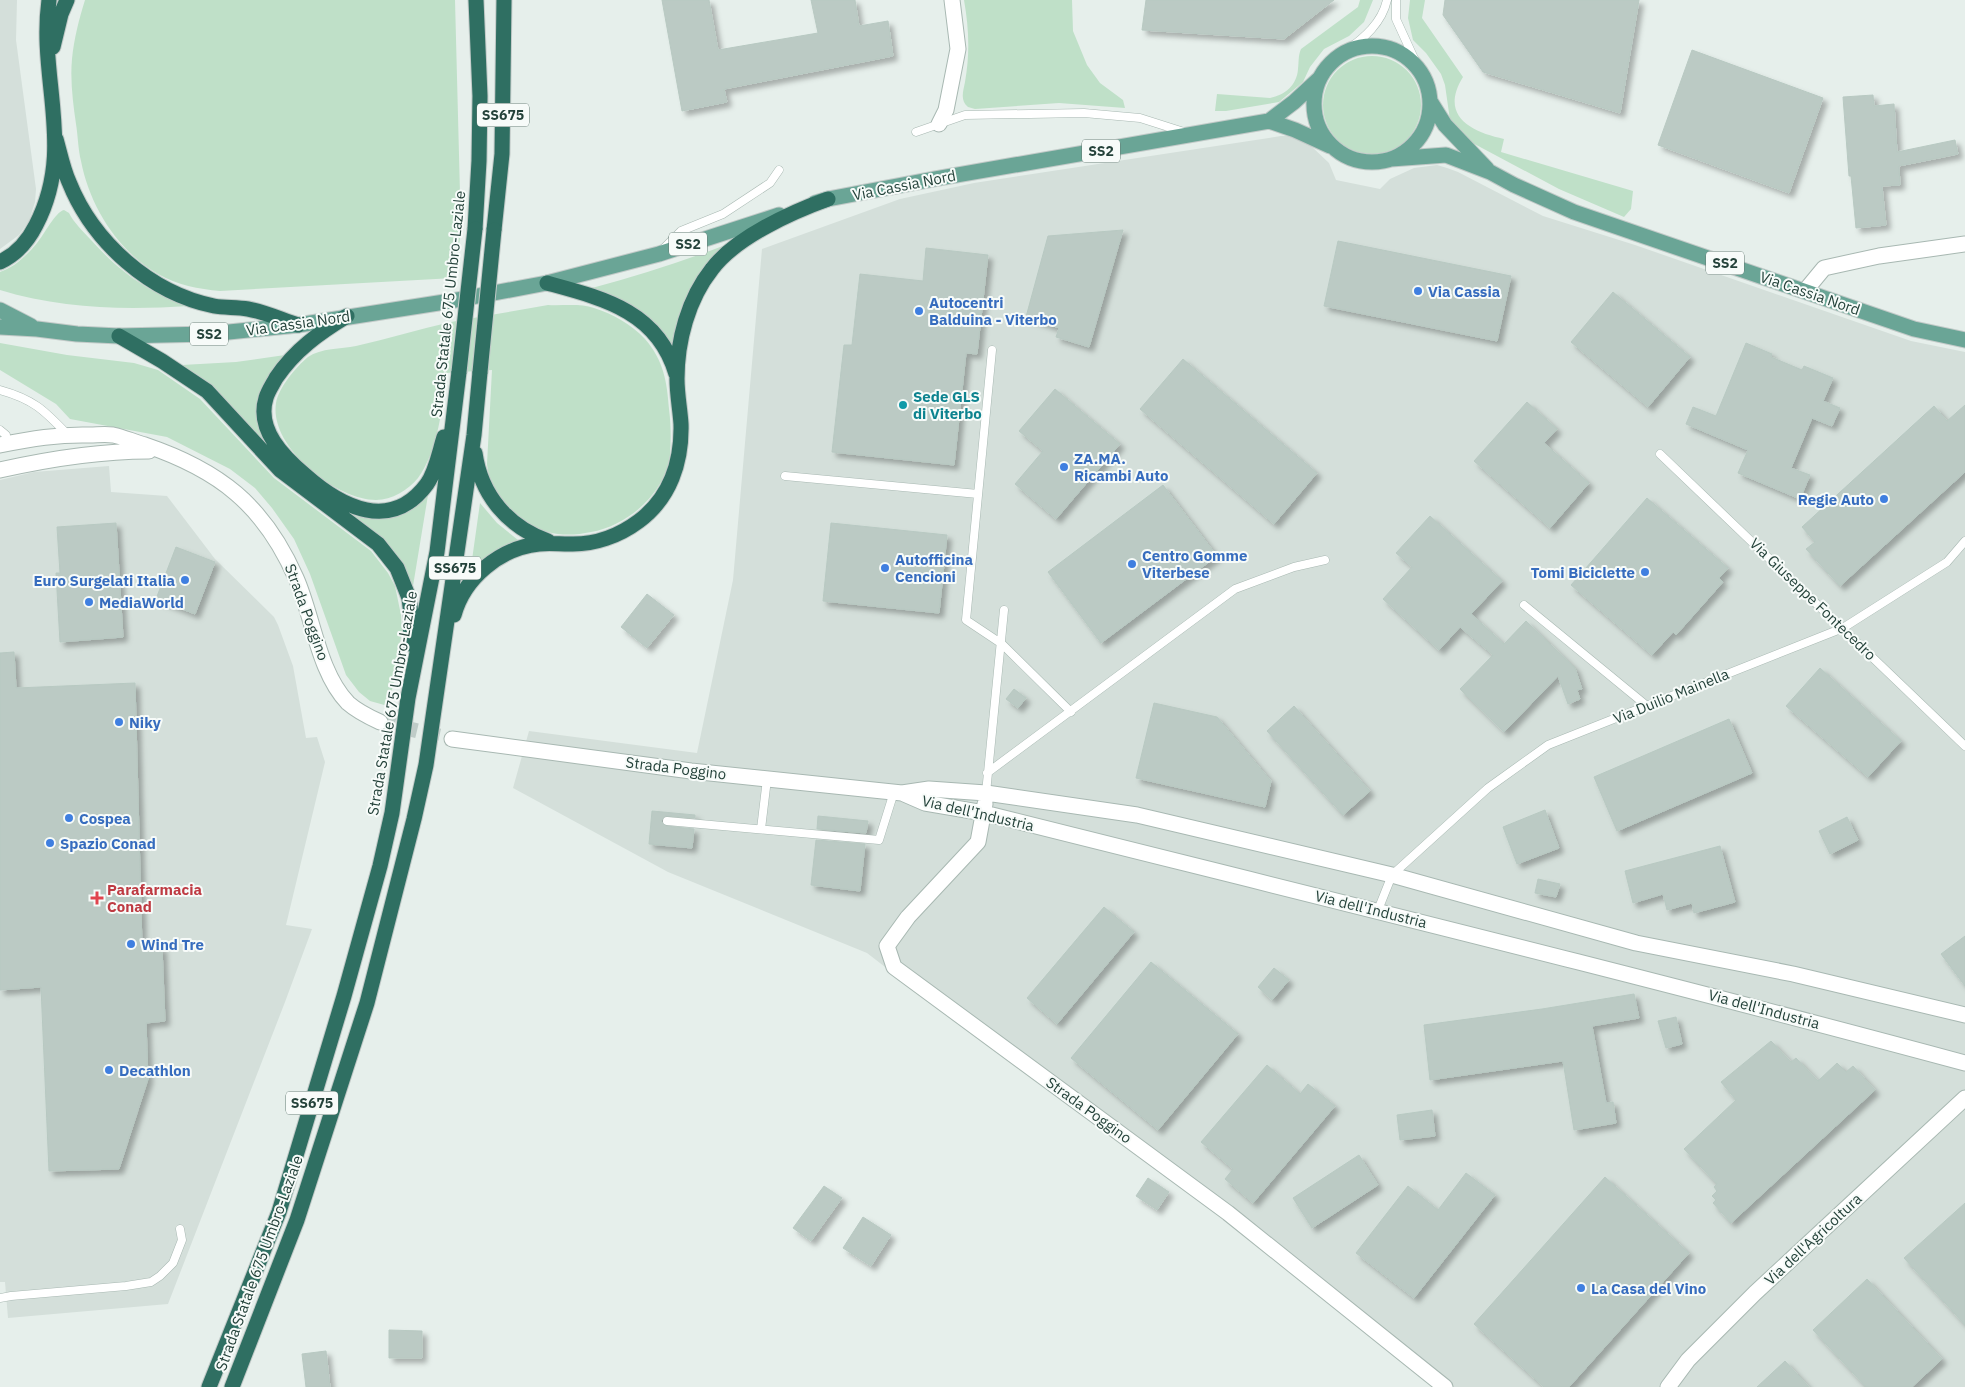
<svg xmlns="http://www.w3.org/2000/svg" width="1965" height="1387" font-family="'IBM Plex Sans',sans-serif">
<defs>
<filter id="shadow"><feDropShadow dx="4.5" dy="4.5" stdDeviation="2.5" flood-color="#0004"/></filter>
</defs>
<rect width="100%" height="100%" fill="#e6efeb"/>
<!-- built -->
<path fill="#d4dfda" d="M0,0H17L16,40L36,189L35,202L29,221L19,235L0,249Z
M1281,136H1289L1310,145L1329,163L1336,180L1380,189L1390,179L1414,168L1437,165L1447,168L1458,172L1543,216L1635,245L1911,341L1965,352V1387H1435L1220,1216L955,1021L867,953L668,872L513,788L529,731L697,753L733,580L762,249L900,199L974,183Z
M109,466L111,492L167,496L215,559L274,617L278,625L293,666L306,738L317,737L325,762L286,925L312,929L285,1002L168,1304L8,1318L5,1282H0V480L34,472Z"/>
<!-- green -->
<path fill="#bfe0c8" d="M85,0H455L461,232L454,278L220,291C199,289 177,285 158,274C118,251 90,207 81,161C78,149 78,136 76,124C73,103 70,80 72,59C74,39 79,19 85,0Z
M964,0H1072L1073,31L1087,65L1100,83L1123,100L1125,108L1059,103L975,109L968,107C960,100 963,92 965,82C970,54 969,28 964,0Z
M1360,0H1373L1364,22L1349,36L1324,49L1310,67L1303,82L1279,102L1226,111H1215L1217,94L1270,98C1285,95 1297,85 1298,69C1299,61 1298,56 1301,49L1358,7Z
M1410,0H1425L1422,18L1463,77C1439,116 1471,132 1504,139L1501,152L1633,191L1631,209L1624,217L1559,189L1467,140L1450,120L1445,85L1441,74L1426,53L1413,40L1408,18Z
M1323 105a49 49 0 1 1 98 0a49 49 0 1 1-98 0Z
M64,210L69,213C74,223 83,231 91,240C120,272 147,292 189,306C125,310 62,309 0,290V272C15,267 27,255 37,243C44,235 55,212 64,210Z
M733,242L719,252L675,351C656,317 628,301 592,288C641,275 687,260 733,242Z
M548,305C562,306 580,303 594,308C613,314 631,324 645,339C664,361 667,382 669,409C671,424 671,440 670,455C665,494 627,526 591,532C568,537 548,535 528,524C507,511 489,489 487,464L492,370L446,373C443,405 438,451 418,478C408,490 392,500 376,500C336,500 269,447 276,403C279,387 296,367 308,357C321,348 341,349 356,346C388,339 419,329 451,322C483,316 516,311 548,305Z
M0,343L67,355L134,363L158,370L200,399L274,478L371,551L388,573L395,586L401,615L402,630L395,677L388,706L370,701L359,692L346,675L310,574L294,539L272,508L255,488L230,469L167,437L70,419L56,404L0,370Z
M285,355C259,384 250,406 266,444L182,365L236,362Z
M428,495L413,586C397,555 381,534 351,515C380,522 407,517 428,495Z
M480,503L497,523L518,540L503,547L471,567Z"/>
<!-- building -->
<path fill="#bbcac4" stroke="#b8c9c2" filter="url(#shadow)" d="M662,0H709L718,50L818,33L811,0H855L859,26L888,21L893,56L724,89L727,102L682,111Z
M1146,0H1334L1284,39L1142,30Z
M1445,0H1639L1620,113L1483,72L1443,15Z
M1692,50L1823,98L1789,193L1658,145Z
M1873,95L1874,106L1894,104L1897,152L1955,140L1958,154L1899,166L1900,185L1882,186L1886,225L1856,228L1851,176H1849L1843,97Z
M1123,230L1089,347L1056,337L1059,328L1026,317L1048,236Z
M1338,241L1511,276L1497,341L1324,306Z
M926,248L988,255L977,354L966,353L954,465L832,452L844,345H852L860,274L923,281Z
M1613,292L1690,357L1648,407L1571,342Z
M1746,343L1772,354L1771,357L1802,370L1804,366L1833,378L1823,401L1840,408L1832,426L1812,418L1791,468L1810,475L1800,499L1738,473L1748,450L1686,424L1693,407L1716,416Z
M1183,359L1317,473L1274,524L1140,409Z
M1055,389L1120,444L1056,519L1015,484L1043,451L1019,431Z
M1527,402L1557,429L1544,443L1589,483L1550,528L1474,461Z
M1965,405V472L1840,586L1806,549L1815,542L1802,527L1934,406L1947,421Z
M1163,485L1217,556L1101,643L1048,572Z
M1647,498L1728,568L1719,578L1723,582L1676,635L1673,632L1652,655L1571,585Z
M1430,516L1502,581L1471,614L1504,644L1526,621L1575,668L1582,689L1577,690L1580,699L1568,704L1558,676L1504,732L1460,689L1493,655L1460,627L1439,650L1383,599L1412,567L1396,553Z
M116,523L123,637L60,642L56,573H60L57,527Z
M831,523L947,535L939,613L823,601Z
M176,547L215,562L195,614L156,599Z
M647,594L674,615L647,648L621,627Z
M14,652L16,688L135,683L142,947H162L165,1021L146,1023L148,1079L119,1169L49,1171L41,987L0,990V653Z
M1820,668L1901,741L1868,777L1786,706Z
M1014,689L1026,698L1018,708L1006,699Z
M1154,703L1217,717L1271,781L1265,807L1136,778Z
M1294,706L1370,791L1343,815L1267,731Z
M1729,719L1752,773L1617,831L1594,777Z
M1545,810L1559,848L1517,864L1503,827Z
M652,811L695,815V818L665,816L661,821L666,826L694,829L692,848L649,844Z
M818,816L868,821L866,833L817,829Z
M1847,817L1858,840L1830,854L1819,831Z
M816,840L865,844L860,891L811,885Z
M1720,846L1735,902L1694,913L1692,903L1667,910L1663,894L1633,903L1625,871Z
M1538,879L1560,884L1556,897L1535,893Z
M1104,907L1134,932L1057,1024L1027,998Z
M1965,936V986L1941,954Z
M1151,962L1238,1034L1158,1130L1071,1058Z
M1274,968L1289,980L1272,1000L1258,987Z
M1634,994L1639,1018L1592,1026L1606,1103L1613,1102L1616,1123L1574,1130L1563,1061L1430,1080L1424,1025L1542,1009Z
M1676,1017L1682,1044L1666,1048L1658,1021Z
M1771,1041L1791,1062L1796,1058L1818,1081L1837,1063L1846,1072L1853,1066L1875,1090L1731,1223L1713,1203L1716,1200L1712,1196L1717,1191L1714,1187L1717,1184L1684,1149L1736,1100L1721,1082Z
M1267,1065L1300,1094L1308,1084L1335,1106L1253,1203L1225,1179L1233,1169L1201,1142Z
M1432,1110L1435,1136L1400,1140L1397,1115Z
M1359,1155L1378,1185L1312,1228L1293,1198Z
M1466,1173L1495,1195L1414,1298L1356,1253L1408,1186L1438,1210Z
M1605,1177L1689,1253L1569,1387H1544L1474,1324Z
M1148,1178L1169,1192L1157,1210L1136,1196Z
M824,1186L842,1198L811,1241L793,1228Z
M1965,1203V1325L1904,1258Z
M863,1217L891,1235L871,1266L843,1248Z
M1867,1279L1942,1359L1912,1387H1866L1813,1330Z
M389,1330L422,1331V1358H389Z
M326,1351L330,1387H306L302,1354Z
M1785,1361L1809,1387H1757Z"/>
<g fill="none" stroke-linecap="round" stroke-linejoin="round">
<!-- street-tunnel -->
<path stroke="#bfccc8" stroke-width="15" stroke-dasharray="15 8" stroke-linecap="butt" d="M380,722L452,739"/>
<defs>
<path id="lane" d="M1396,0V19L1418,67
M1346,51C1364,38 1382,23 1387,0
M916,132L965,115L1084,113L1140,118L1184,132
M663,249L681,231L723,214L770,183L779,170
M992,350L966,620L1002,644L1071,712
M0,390C33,399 44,410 67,434
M0,430L6,435L5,444
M1660,454L1965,746
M785,476L978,494
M1524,605L1647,706
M987,773L1235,589L1294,567L1325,560
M986,793L1004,610
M667,821L879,840L894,792
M761,829L767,779
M1378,910L1392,875L1488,788L1548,745L1843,628L1947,562L1965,541
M0,1298L11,1296L126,1286L151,1282L160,1276L173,1263L182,1240L180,1229"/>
<path id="street" d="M939,124L946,110L958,49L952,0
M1805,291L1824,268L1879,256L1965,244
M0,445C30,439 59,434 90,435C97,435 105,434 113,435C123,437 134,442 145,445C219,470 264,505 296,578C313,616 318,672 348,703C357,711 369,717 380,722
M0,470C49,459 98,451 149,451
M452,739L691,771L902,793L929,789L986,793L1137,815L1392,875L1636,943L1793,974L1965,1015
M902,793L925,803L984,813C1311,895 1639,975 1965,1063
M985,804L978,842L908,917L887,946L894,967L1228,1213L1445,1387
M1668,1387L1688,1360L1755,1293L1965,1098"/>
<path id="primary" d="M1314 104a58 58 0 1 1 116 0a58 58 0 1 1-116 0Z
M1430,101L1445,125L1487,169
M1269,121L1295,130L1330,146
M1391,159L1446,155L1490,172L1514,185L1574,212L1914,329L1965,340
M815,203L828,199L934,179L1269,121L1294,102L1320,78
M0,310L31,326
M0,327L37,329L77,334L119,336L209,334L298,325L451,301L547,283L659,254L779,215"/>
<path id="highway" d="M53,47L61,14L67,0
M56,139C60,153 63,169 69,182C93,242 150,293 214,306C225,308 236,307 248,309C265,312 282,320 298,325
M475,229L479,161L480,96L476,0
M494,230L502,154L504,0
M0,262C17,254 28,241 36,225C76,148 38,80 49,0
M547,283C602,298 658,311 676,374
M347,316C319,333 295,350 276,378C273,384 268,391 266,398C256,430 284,457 305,475C341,507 391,533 427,484C436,471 439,453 444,437
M119,336L162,361L207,391L280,470L378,544L397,568L409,598L411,614L410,644
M475,453C481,495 508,527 548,541
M454,615C464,578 500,548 539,544C549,543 559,544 569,544C594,545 619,536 639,521C670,498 682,462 681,424C680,409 677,394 677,379C677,341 688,299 712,269C736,237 792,212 828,199
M209,1387L279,1212L344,996L380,866L392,813L408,698L437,552L459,372
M232,1387L297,1220L367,1003L414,819L426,765L474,435L480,372"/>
</defs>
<!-- lane casing -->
<use href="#lane" stroke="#a8b8b2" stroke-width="9"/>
<!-- street casing -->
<use href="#street" stroke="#a8b8b2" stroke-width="17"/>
<!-- primary casing -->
<use href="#primary" stroke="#c2cac8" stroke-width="17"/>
<!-- highway casing -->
<use href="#highway" stroke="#c2cac8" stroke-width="17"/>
<!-- lane -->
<use href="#lane" stroke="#fff" stroke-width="8"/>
<!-- street -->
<use href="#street" stroke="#fff" stroke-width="15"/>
<!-- primary -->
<use href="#primary" stroke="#6aa596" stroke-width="15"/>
<!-- highway -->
<use href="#highway" stroke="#2f6f62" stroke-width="15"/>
<defs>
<path id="highway-bridge" d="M459,372L475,229
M480,372L494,230"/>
</defs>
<!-- highway-bridge casing -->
<use href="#highway-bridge" stroke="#c2cac8" stroke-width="17" stroke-linecap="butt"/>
<!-- highway-bridge -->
<use href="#highway-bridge" stroke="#2f6f62" stroke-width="15"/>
</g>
<!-- markers -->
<g fill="#3f7fe0" stroke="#f7fbf9" stroke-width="2">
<circle cx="1418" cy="291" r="5"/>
<circle cx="919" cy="311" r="5"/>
<circle cx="1064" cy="467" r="5"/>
<circle cx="1884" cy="499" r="5"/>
<circle cx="1132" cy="564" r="5"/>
<circle cx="885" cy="568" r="5"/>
<circle cx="1645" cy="572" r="5"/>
<circle cx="185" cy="580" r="5"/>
<circle cx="89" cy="602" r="5"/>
<circle cx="119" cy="722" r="5"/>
<circle cx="69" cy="818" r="5"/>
<circle cx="50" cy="843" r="5"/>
<circle cx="131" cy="944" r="5"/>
<circle cx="109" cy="1070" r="5"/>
<circle cx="1581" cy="1288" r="5"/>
</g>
<circle fill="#0f9aa8" stroke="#f7fbf9" stroke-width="2" cx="903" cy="405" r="5"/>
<path fill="#e0444e" stroke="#f7fbf9" stroke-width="2" d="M94.5 890.5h5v5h5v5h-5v5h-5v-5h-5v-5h5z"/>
<g text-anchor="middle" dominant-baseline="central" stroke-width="4" stroke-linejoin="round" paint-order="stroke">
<!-- shield labels -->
<g fill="#f7fbf9" stroke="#637a73" stroke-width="1">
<rect x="477" y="103.5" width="52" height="23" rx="4"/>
<rect x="1082" y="139.5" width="38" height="23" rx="4"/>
<rect x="669" y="232.5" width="38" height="23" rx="4"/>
<rect x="1706" y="251.5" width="38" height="23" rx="4"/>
<rect x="190" y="322.5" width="38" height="23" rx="4"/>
<rect x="429" y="556.5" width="52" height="23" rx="4"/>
<rect x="286" y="1091.5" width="52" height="23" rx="4"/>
</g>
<g font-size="14" font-weight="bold" fill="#24423a">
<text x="503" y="115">SS675</text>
<text x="1101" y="151">SS2</text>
<text x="688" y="244">SS2</text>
<text x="1725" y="263">SS2</text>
<text x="209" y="334">SS2</text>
<text x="455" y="568">SS675</text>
<text x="312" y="1103">SS675</text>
</g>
<!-- street labels -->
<g font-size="15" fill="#24423a" stroke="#f7fbf9">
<text transform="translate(904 185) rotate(-11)">Via Cassia Nord</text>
<text transform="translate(1810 293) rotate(19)">Via Cassia Nord</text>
<text transform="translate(448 304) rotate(-84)">Strada Statale 675 Umbro-Laziale</text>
<text transform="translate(298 323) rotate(-8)">Via Cassia Nord</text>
<text transform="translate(1813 599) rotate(44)">Via Giuseppe Fontecedro</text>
<text transform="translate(307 612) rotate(70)">Strada Poggino</text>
<text transform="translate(1671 696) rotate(-22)">Via Duilio Mainella</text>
<text transform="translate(392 703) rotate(-80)">Strada Statale 675 Umbro-Laziale</text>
<text transform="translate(676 768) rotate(7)">Strada Poggino</text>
<text transform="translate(978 813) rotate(13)">Via dell'Industria</text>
<text transform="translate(1371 909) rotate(14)">Via dell'Industria</text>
<text transform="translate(1764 1009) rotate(15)">Via dell'Industria</text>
<text transform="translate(1089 1110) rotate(36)">Strada Poggino</text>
<text transform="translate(1813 1239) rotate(-43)">Via dell'Agricoltura</text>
<text transform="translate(259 1263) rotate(-70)">Strada Statale 675 Umbro-Laziale</text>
</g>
<!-- shop labels -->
<g font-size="15" font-weight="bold" fill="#366cbe" stroke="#f7fbf9" text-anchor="start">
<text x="1428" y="291">Via Cassia</text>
<text x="929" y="302">Autocentri<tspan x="929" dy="17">Balduina - Viterbo</tspan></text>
<text x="1074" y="458">ZA.MA.<tspan x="1074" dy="17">Ricambi Auto</tspan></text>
<text x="1874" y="499" text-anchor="end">Regie Auto</text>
<text x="1142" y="555">Centro Gomme<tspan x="1142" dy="17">Viterbese</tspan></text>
<text x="895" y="559">Autofficina<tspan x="895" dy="17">Cencioni</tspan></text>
<text x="1635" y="572" text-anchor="end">Tomi Biciclette</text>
<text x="175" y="580" text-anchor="end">Euro Surgelati Italia</text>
<text x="99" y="602">MediaWorld</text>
<text x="129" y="722">Niky</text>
<text x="79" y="818">Cospea</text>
<text x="60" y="843">Spazio Conad</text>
<text x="141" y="944">Wind Tre</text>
<text x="119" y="1070">Decathlon</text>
<text x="1591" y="1288">La Casa del Vino</text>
</g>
<!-- culture labels -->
<g font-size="15" font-weight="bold" fill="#0d838f" stroke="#f7fbf9" text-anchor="start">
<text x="913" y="396">Sede GLS<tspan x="913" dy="17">di Viterbo</tspan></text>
</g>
<!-- health labels -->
<g font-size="15" font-weight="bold" fill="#be3a42" stroke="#f7fbf9" text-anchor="start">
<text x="107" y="889">Parafarmacia<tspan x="107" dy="17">Conad</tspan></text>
</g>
</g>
</svg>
